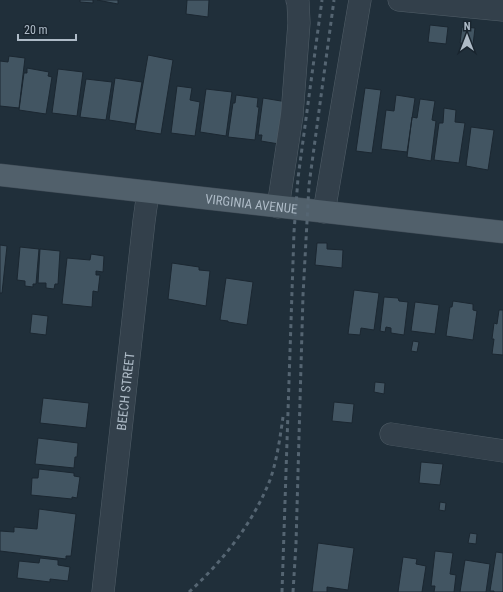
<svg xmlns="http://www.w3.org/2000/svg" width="503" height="592" font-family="'Roboto Condensed',sans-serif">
<rect width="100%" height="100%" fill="#202f3a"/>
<!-- building -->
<path fill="#425562" stroke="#1b2731" d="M80,0H93V3L80,2Z
M97,0H118V4Z
M187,0H209L208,17L186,14Z
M430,25L448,27L446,44L428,42Z
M462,27L475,28L473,45L460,43Z
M148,55L173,60L161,134L135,130Z
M9,56L25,58L19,108L0,106V61L8,62Z
M27,68L49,72L48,76L52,77L46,114L19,110L24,73H27Z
M58,69L83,72L77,116L52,113Z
M115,78L142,82L135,124L109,120Z
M86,79L112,82L106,120L80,117Z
M177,86L192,88L190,100L200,102L195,136L171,133Z
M365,88L381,90L372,153L356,151Z
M206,89L232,92L226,136L200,132Z
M236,95L258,98L257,107H259L255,140L228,137L233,103H235Z
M396,95L415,98L407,152L381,149L386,110L394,111Z
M263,98L287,102L279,144L261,141L262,135H258Z
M420,99L435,101L432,120L436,121L431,161L407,157L412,117L417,118Z
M444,108L456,110L455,122L465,123L459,163L434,160L439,123H443Z
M471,127L494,130L488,170L466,166Z
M317,243H327V249L343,250L342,268L315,265Z
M0,245L7,246L2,293H0Z
M20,247L39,249L36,284H33V287L25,286V281L17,280Z
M40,249L60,251L58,284H55L54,289L46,288V283H38Z
M91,254L104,256L103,272L96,271V275H100L98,292L93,291L92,307L62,304L67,258L90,260Z
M172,263L199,267V270L210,271L206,306L168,299Z
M226,278L253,282L247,325L228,322V321L220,320Z
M354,290L379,293L374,330L361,328L360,335L348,334Z
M384,297L398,298L399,301L408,302L404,335L391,333V328L386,327L385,332L380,331Z
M453,301L473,304V310L477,311L473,340L446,336L450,307H452Z
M415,302L439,305L435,334L411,331Z
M499,310H503V355L492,354L494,339H492L494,323L497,324Z
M32,314L48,316L46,335L30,333Z
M413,341L419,342L417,352L411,351Z
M375,382L385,383L384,394L374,392Z
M43,398L89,403L86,428L40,423Z
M334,402L354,404L352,423L332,421Z
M38,438L78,443L77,457H75L74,468L35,464Z
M421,462L443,464L440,485L419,483Z
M39,469L74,473V476L80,477L77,498L72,497V499L31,495L32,478H38Z
M440,502L446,503L445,511L439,510Z
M39,509L76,514L71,556H66V559L0,551V531L14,532V527L37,529Z
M470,533L477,534L476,544L468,543Z
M318,543L354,548L348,590L327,587V592H312Z
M435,551L453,553L450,574L456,575L454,592H434L435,586H431Z
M496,552L503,553V592H494V591H490Z
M403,557L417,559L416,564L426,566L422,592H398Z
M40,558L58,560V565L70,567L68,581L50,579V582L17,578L19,561L39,563Z
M465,560L490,564L486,592H460Z"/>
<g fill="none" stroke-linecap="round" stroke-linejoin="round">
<defs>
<g id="minor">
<path d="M399,0L503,10"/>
<path d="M278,207L292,115L299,23L298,2L297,0"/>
<path d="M324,212L360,0"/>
<path d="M391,434L503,451"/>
<path id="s1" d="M103,592L144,221L148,192"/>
</g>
<g id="major">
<path id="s2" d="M0,175L503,232"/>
</g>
</defs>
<!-- minor casing -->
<use href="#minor" stroke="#515e68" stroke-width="23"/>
<!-- major casing -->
<use href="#major" stroke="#404c57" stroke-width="23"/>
<!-- minor -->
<use href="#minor" stroke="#33404b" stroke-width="22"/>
<!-- major -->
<use href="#major" stroke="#51606b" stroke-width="22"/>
<!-- rail -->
<path stroke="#556572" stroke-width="3" stroke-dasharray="4 4" stroke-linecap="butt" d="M189,592C223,561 253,523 270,480C277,460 280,438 283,417
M282,592L294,232L298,178L322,0
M293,592L296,544L303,295L309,185L334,0"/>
</g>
<g text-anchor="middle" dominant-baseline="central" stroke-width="3" stroke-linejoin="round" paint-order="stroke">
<!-- street labels -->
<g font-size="13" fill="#aebbc7" stroke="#19252f">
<text stroke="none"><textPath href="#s2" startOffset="253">VIRGINIA AVENUE</textPath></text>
<text stroke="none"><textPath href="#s1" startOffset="202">BEECH STREET</textPath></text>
</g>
</g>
<!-- north arrow -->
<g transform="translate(467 36)" stroke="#19252f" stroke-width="3" paint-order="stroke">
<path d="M0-3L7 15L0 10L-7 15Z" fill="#aebbc7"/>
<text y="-6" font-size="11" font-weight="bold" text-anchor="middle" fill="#aebbc7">N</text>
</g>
<!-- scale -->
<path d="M18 34v6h58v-6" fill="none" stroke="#aebbc7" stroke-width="2"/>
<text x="24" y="34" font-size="12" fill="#aebbc7" stroke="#19252f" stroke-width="3" paint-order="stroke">20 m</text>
</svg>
